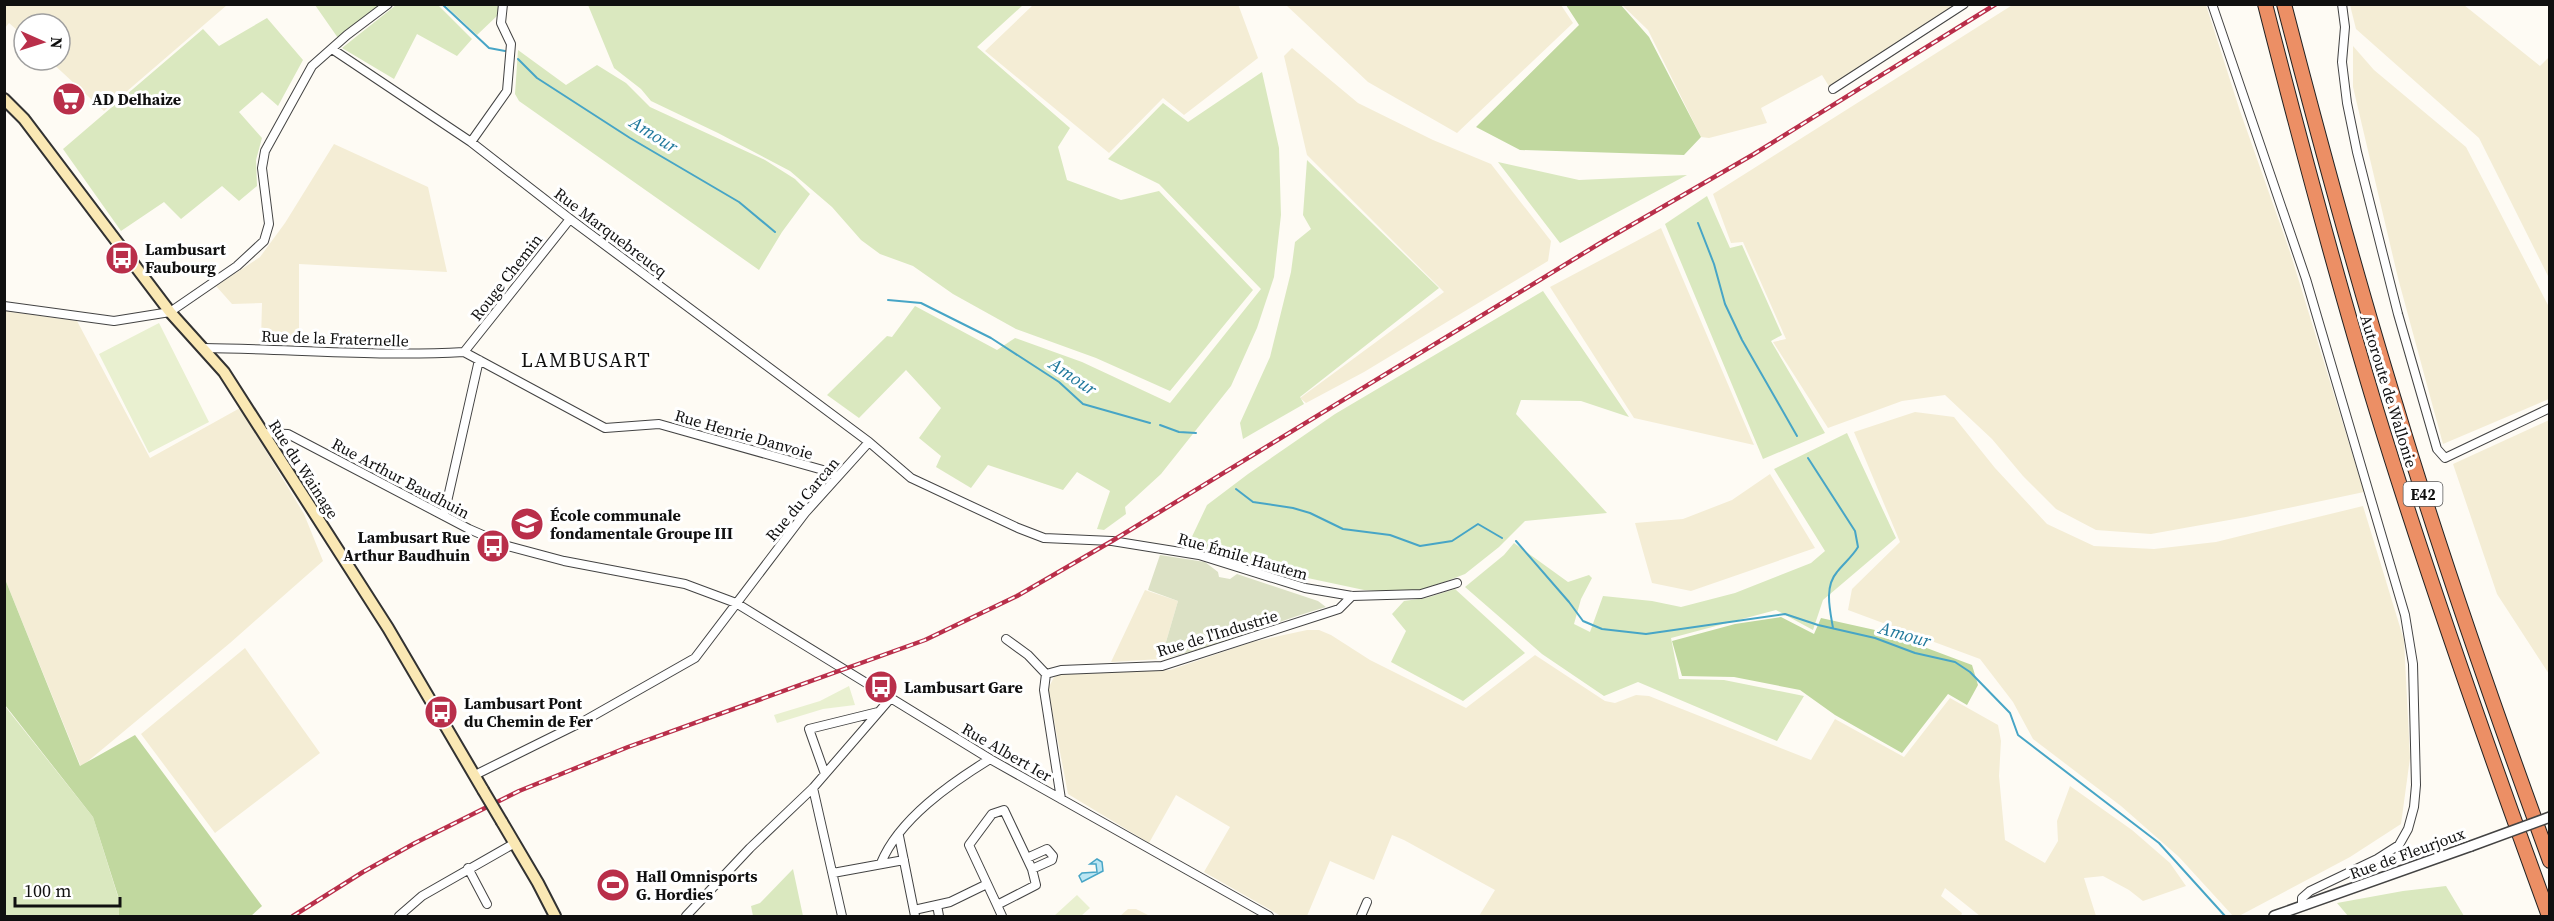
<svg xmlns="http://www.w3.org/2000/svg" width="2554" height="921" font-family="'Source Serif 4',serif">
<rect width="100%" height="100%" fill="#fefbf4"/>
<!-- farmland -->
<path fill="#f4edd5" d="M5,4H227V5L104,111L49,60H60V24H24V36L9,23L5,28Z
M1238,4L1258,58L1184,115L1163,98L1109,153L985,51L1033,5Z
M2014,4L2206,5L2240,111L2290,252L2364,492L2246,517L2151,534L2096,530L2056,509L2023,476L1992,439L1945,395L1902,401L1828,428L1773,342L1786,339L1743,242L1731,243L1713,194Z
M1286,5H1561L1573,23L1457,133L1368,82Z
M1622,5H1962L1830,88L1822,75L1761,108L1767,123L1709,138L1701,137L1648,30Z
M2350,5H2464L2540,66L2549,57V278L2479,138L2356,29Z
M2353,46L2374,70L2466,147L2549,307V399L2443,444L2398,278L2353,87Z
M1292,48L1358,103L1433,140L1491,164L1551,241L1548,261L1364,372L1306,403L1300,398L1444,292L1307,155L1284,56Z
M334,144L428,187L447,272L299,264V343L261,341L262,303L232,304L216,286L260,257L285,223Z
M1661,228L1754,445L1634,418L1550,287Z
M5,311L77,321L150,458L240,408L304,514L323,561L230,643L81,767L5,579Z
M1915,412L1954,417L1995,468L2047,524L2094,546L2154,549L2216,542L2363,506L2404,640L2410,758L2401,824L2350,857L2239,916H2233L2179,857L2121,806L2033,739L2013,702L1980,659L1848,610L1852,589L1900,542L1854,432Z
M2549,420V674L2497,594L2453,464Z
M1770,474L1815,548L1691,591L1652,583L1635,523L1683,519L1732,500Z
M1145,590L1178,601L1161,659L1111,662Z
M1307,630H1319L1331,635L1370,660L1466,708L1535,655L1605,701L1615,703L1636,695L1649,696L1811,760L1835,719L1904,757L1950,698L1998,725L2001,741L1999,776L2005,840L2045,863L2058,841L2057,821L2070,786L2132,830L2170,863L2186,886L2143,901L2129,890L2103,876L2084,878L2096,916H1980L1945,888L1941,896L1962,913L1961,916H1479L1495,890L1404,840L1392,835L1374,880L1330,861L1307,916H1281L1204,872L1230,827L1176,795L1149,843L1068,794L1048,689L1054,677L1062,674L1170,670L1252,642Z
M245,648L320,753L215,833L141,734Z
M1128,909H1136L1150,916H1120Z"/>
<!-- green -->
<path fill="#dae8bf" d="M315,5H379L338,38Z
M396,5H438L472,39L457,56L417,34L394,79L342,48Z
M445,5H499L498,15L477,35Z
M588,5H1023L977,47L1070,128L1058,147L1067,180L1121,200L1159,191L1253,290L1170,391L1096,358L1016,329L953,294L913,266L880,254L861,240L832,207L790,171L718,133L651,101L641,89L614,68Z
M267,18L303,60L278,106L262,92L239,112L262,138L256,160L257,186L239,201L222,186L181,219L164,202L121,231L63,149L203,29L219,46Z
M518,50L566,85L597,65L626,83L650,107L765,160L795,179L810,194L782,232L759,270L519,101L515,94Z
M1262,72L1279,148L1281,215L1274,277L1257,328L1231,386L1161,474L1125,507L1126,514L1104,530L1097,529L1110,491L1077,472L1063,490L988,465L971,488L936,467L941,456L919,438L941,408L906,370L859,418L827,395L887,336L892,337L915,306L997,350L1015,338L1082,362L1170,403L1261,289L1159,184L1108,159L1163,103L1188,122Z
M1307,160L1439,288L1300,397L1304,404L1243,439L1240,423L1270,357L1291,272L1295,242L1311,229L1303,215Z
M1498,162L1579,180L1687,175L1560,243Z
M1707,196L1730,248L1742,245L1782,335L1771,341L1825,433L1763,459L1665,224Z
M1543,291L1629,417L1581,401L1521,400L1516,414L1607,513L1525,521L1499,547L1465,574L1416,593L1364,590L1260,568L1188,545L1207,505L1248,474L1335,414Z
M1847,433L1896,538L1823,600L1813,630L1776,610L1671,638L1679,679L1724,680L1804,696L1777,741L1638,682L1604,696L1542,654L1465,587L1504,555L1514,543L1568,582L1589,575L1592,578L1581,599L1574,624L1590,632L1603,596L1652,601L1681,607L1735,593L1811,563L1825,551L1774,469Z
M1455,589L1525,653L1463,701L1391,662L1406,631L1392,614L1404,601L1426,598Z
M4,705L93,817L119,900V916H5Z
M793,869L803,916H753L751,906L760,903Z
M2446,886L2464,916H2348L2337,903L2403,891Z"/>
<!-- forest -->
<path fill="#c1d89f" d="M1620,4L1649,37L1701,137L1684,155L1520,150L1476,127L1579,25L1566,5Z
M5,579L80,766L135,735L262,906L251,916H119V899L93,817L5,705Z
M1781,617L1814,634L1821,618L1884,632L1972,665L1978,685L1967,705L1948,694L1902,753L1835,715L1800,690L1734,677L1682,676L1672,641L1735,624Z"/>
<!-- cemetery -->
<path fill="#dce1c5" d="M1160,555L1205,562L1218,572L1219,577L1230,579L1237,574L1318,601L1326,607C1271,623 1217,647 1161,659L1178,601L1148,590Z"/>
<!-- pitch -->
<path fill="#e9f0d0" d="M159,323L209,422L149,453L99,354Z
M849,686L855,705L823,709L777,723L774,715L820,701Z
M1077,895L1090,908L1081,916H1054Z"/>
<!-- water -->
<path fill="#bce6f3" stroke="#47a5c6" stroke-width="1.5" d="M1097,859L1102,862L1103,871L1082,882L1079,876L1082,873L1097,872L1096,864H1090Z"/>
<g fill="none" stroke-linecap="round" stroke-linejoin="round">
<!-- stream -->
<path stroke="#47a5c6" stroke-width="2" d="M442,4L489,48L505,51
M518,59L537,78L630,138L739,202L775,232
M1698,223L1714,264L1725,304L1742,340L1797,436
M888,300L921,303L991,338L1059,382L1083,404L1150,423
M1160,425L1179,432L1196,433
M1808,458L1855,531L1858,547C1852,557 1844,563 1837,572C1824,587 1830,610 1833,628
M1236,489L1253,502L1293,508L1310,513L1343,529L1390,535L1420,546L1452,541L1478,524L1502,538
M1516,541L1569,602L1583,621L1602,629L1646,634L1785,614L1818,625L1875,638L1915,653L1955,662L1970,672L2010,713L2018,735L2159,843L2225,916"/>
<defs>
<path id="minor" d="M2212,4L2306,279L2405,615L2413,664L2416,785L2414,807L2408,829L2399,845L2377,859L2310,891L2302,898V906
M2342,4L2345,27L2342,62L2347,103L2357,152L2398,314L2437,449L2445,458L2550,408
M332,49L471,142L570,219L869,442L911,478L1018,528L1044,538L1112,541L1199,555L1305,588L1352,596L1421,594L1457,583
M1833,89L1964,4
M471,142L507,91L511,44L501,23L503,4
M4,306L114,321L170,312L237,266L264,241L269,224L262,168L265,151L312,66L347,35L388,4
M204,348C291,349 378,357 464,352
M464,352L605,428L659,424L823,470L837,477
M464,352L570,219
M263,433L288,434L469,529L508,546L564,561L685,584L736,603L990,759L1269,916
M444,515L479,360
M1006,639L1028,655L1046,674L1044,690L1061,799
M1046,674L1061,670L1162,666L1339,609L1352,596
M825,774L809,729L878,712
M475,775L584,721L695,658L805,513L869,442
M813,788L842,916
M1004,810L1032,869L1036,885L997,905L969,845L992,814Z
M899,836L915,916
M1027,858L1047,849L1053,856L1052,860L1032,869
M881,863C899,819 951,783 990,759
M468,868L487,904
M833,873L904,860
M937,905L939,916
M997,905L1002,916
M914,910L950,902L987,884
M399,916L422,896L515,843
M686,916L750,848L813,788L890,699
M1361,916L1367,902"/>
<path id="tertiary" d="M2274,916L2471,846"/>
<path id="secondary" d="M4,99L24,119L170,312L224,372L388,628L483,790
M502,822L538,883L555,916"/>
<path id="motorway" d="M2265,4C2300,141 2336,277 2377,412C2429,582 2488,749 2549,916
M2284,4C2319,139 2355,273 2396,406C2442,560 2495,711 2550,861"/>
</defs>
<!-- minor casing -->
<use href="#minor" stroke="#434343" stroke-width="10"/>
<!-- tertiary casing -->
<use href="#tertiary" stroke="#434343" stroke-width="12"/>
<!-- secondary casing -->
<use href="#secondary" stroke="#323232" stroke-width="14"/>
<!-- motorway casing -->
<use href="#motorway" stroke="#212121" stroke-width="16"/>
<!-- minor -->
<use href="#minor" stroke="#fff" stroke-width="8"/>
<!-- tertiary -->
<use href="#tertiary" stroke="#fff" stroke-width="9"/>
<!-- secondary -->
<use href="#secondary" stroke="#fae8b4" stroke-width="10"/>
<!-- motorway -->
<use href="#motorway" stroke="#ec8f65" stroke-width="14"/>
<defs>
<path id="rail" d="M293,916L363,872L415,843L519,791L628,747L925,640L1017,596L1112,541L1602,242L1754,154L1996,4"/>
</defs>
<!-- rail casing -->
<use href="#rail" stroke="#b92f4a" stroke-width="4.5"/>
<!-- rail -->
<use href="#rail" stroke="#fff" stroke-width="2" stroke-dasharray="7" stroke-linecap="butt"/>
<defs>
<path id="tertiary-bridge" d="M2471,846L2550,817"/>
<path id="secondary-bridge" d="M483,790L502,822"/>
</defs>
<!-- tertiary-bridge casing -->
<use href="#tertiary-bridge" stroke="#434343" stroke-width="12" stroke-linecap="butt"/>
<!-- secondary-bridge casing -->
<use href="#secondary-bridge" stroke="#323232" stroke-width="14" stroke-linecap="butt"/>
<!-- tertiary-bridge -->
<use href="#tertiary-bridge" stroke="#fff" stroke-width="9"/>
<!-- secondary-bridge -->
<use href="#secondary-bridge" stroke="#fae8b4" stroke-width="10"/>
</g>
<!-- icons -->
<defs>
<symbol id="supermarket-disc" viewBox="-11 -11 22 22"><circle r="9.5" fill="#b92f4a" stroke="#fff"/><path d="M-6-5.5h2.5l.6 2H6L4.5 2H-2.5L-4.4-4H-6ZM-1.5 3.2a1.3 1.3 0 1 0 .1 0ZM3 3.2a1.3 1.3 0 1 0 .1 0Z" fill="#fff"/></symbol>
<symbol id="bus-disc" viewBox="-11 -11 22 22"><circle r="9.5" fill="#b92f4a" stroke="#fff"/><path d="M-5-6H5V4H4V6H2V4H-2V6H-4V4H-5ZM-3.5-4V0h7V-4ZM-3.5 1.2v1.5H-2V1.2ZM2 1.2v1.5H3.5V1.2Z" fill="#fff"/></symbol>
<symbol id="school-disc" viewBox="-11 -11 22 22"><circle r="9.5" fill="#b92f4a" stroke="#fff"/><path d="M0-5L7-2L0 1L-7-2ZM-4 1L0 2.5L4 1V4Q0 6-4 4Z" fill="#fff"/></symbol>
<symbol id="stadium-disc" viewBox="-11 -11 22 22"><circle r="9.5" fill="#b92f4a" stroke="#fff"/><path d="M0-5a6.5 5 0 1 0 0 10a6.5 5 0 1 0 0-10ZM-3.5-1.8h7v3.6h-7Z" fill="#fff"/></symbol>
</defs>
<g fill-rule="evenodd">
<use href="#supermarket-disc" x="50" y="80" width="38" height="38"/>
<use href="#bus-disc" x="103" y="239" width="38" height="38"/>
<use href="#school-disc" x="508" y="505" width="38" height="38"/>
<use href="#bus-disc" x="474" y="527" width="38" height="38"/>
<use href="#bus-disc" x="862" y="668" width="38" height="38"/>
<use href="#bus-disc" x="422" y="693" width="38" height="38"/>
<use href="#stadium-disc" x="594" y="866" width="38" height="38"/>
</g>
<g text-anchor="middle" dominant-baseline="central" stroke-width="6" stroke-linejoin="round" paint-order="stroke">
<!-- shield labels -->
<rect fill="#fff" stroke="#585858" stroke-width="1.5" x="2403.5" y="482" width="39" height="24" rx="4.5"/>
<g font-size="15" font-weight="bold" fill="#101010">
<text x="2423" y="494">E42</text>
</g>
<!-- poi labels -->
<g font-size="16" font-weight="bold" fill="#101010" stroke="#fff" text-anchor="start">
<text x="92" y="99">AD Delhaize</text>
<text x="145" y="249">Lambusart<tspan x="145" dy="18">Faubourg</tspan></text>
<text x="550" y="515">École communale<tspan x="550" dy="18">fondamentale Groupe III</tspan></text>
<text x="470" y="537" text-anchor="end">Lambusart Rue<tspan x="470" dy="18">Arthur Baudhuin</tspan></text>
<text x="904" y="687">Lambusart Gare</text>
<text x="464" y="703">Lambusart Pont<tspan x="464" dy="18">du Chemin de Fer</tspan></text>
<text x="636" y="876">Hall Omnisports<tspan x="636" dy="18">G. Hordies</tspan></text>
</g>
<!-- street labels -->
<g font-size="16" fill="#101010" stroke="#fff">
<text transform="translate(611 232) rotate(37)">Rue Marquebreucq</text>
<text transform="translate(506 277) rotate(-52)">Rouge Chemin</text>
<text transform="translate(335 338) rotate(2)">Rue de la Fraternelle</text>
<text transform="translate(2389 391) rotate(73)">Autoroute de Wallonie</text>
<text transform="translate(744 434) rotate(16)">Rue Henrie Danvoie</text>
<text transform="translate(304 469) rotate(57)">Rue du Wainage</text>
<text transform="translate(401 478) rotate(28)">Rue Arthur Baudhuin</text>
<text transform="translate(802 499) rotate(-50)">Rue du Carcan</text>
<text transform="translate(1243 556) rotate(16)">Rue Émile Hautem</text>
<text transform="translate(1217 633) rotate(-17)">Rue de l'Industrie</text>
<text transform="translate(1007 752) rotate(30)">Rue Albert Ier</text>
<text transform="translate(2407 853) rotate(-20)">Rue de Fleurjoux</text>
</g>
<!-- water labels -->
<g font-size="18" font-style="italic" fill="#20789c" stroke="#fff">
<text transform="translate(654 134) rotate(32)">Amour</text>
<text transform="translate(1073 376) rotate(34)">Amour</text>
<text transform="translate(1905 634) rotate(16)">Amour</text>
</g>
<!-- quarter labels -->
<g font-size="20" letter-spacing="1.5" fill="#101010" stroke="#fff">
<text x="586" y="360">LAMBUSART</text>
</g>
</g>
<!-- border -->
<rect width="2554" height="921" fill="none" stroke="#101010" stroke-width="12"/>
<!-- north arrow -->
<g transform="translate(42 42) rotate(93)"><circle r="28" fill="#ffffff" stroke="#9f9f9f" stroke-width="1.5"/>
<path d="M0-4.5L10 22L0 15L-10 22Z" fill="#b92f4a"/>
<text y="-9" font-size="16" font-weight="bold" text-anchor="middle" fill="#101010">N</text>
</g>
<!-- scale -->
<path d="M15 897v9h105v-9" fill="none" stroke="#101010" stroke-width="3"/>
<text x="24" y="897" font-size="18" fill="#101010" stroke="#ffffff" stroke-width="4.5" paint-order="stroke">100 m</text>
</svg>
